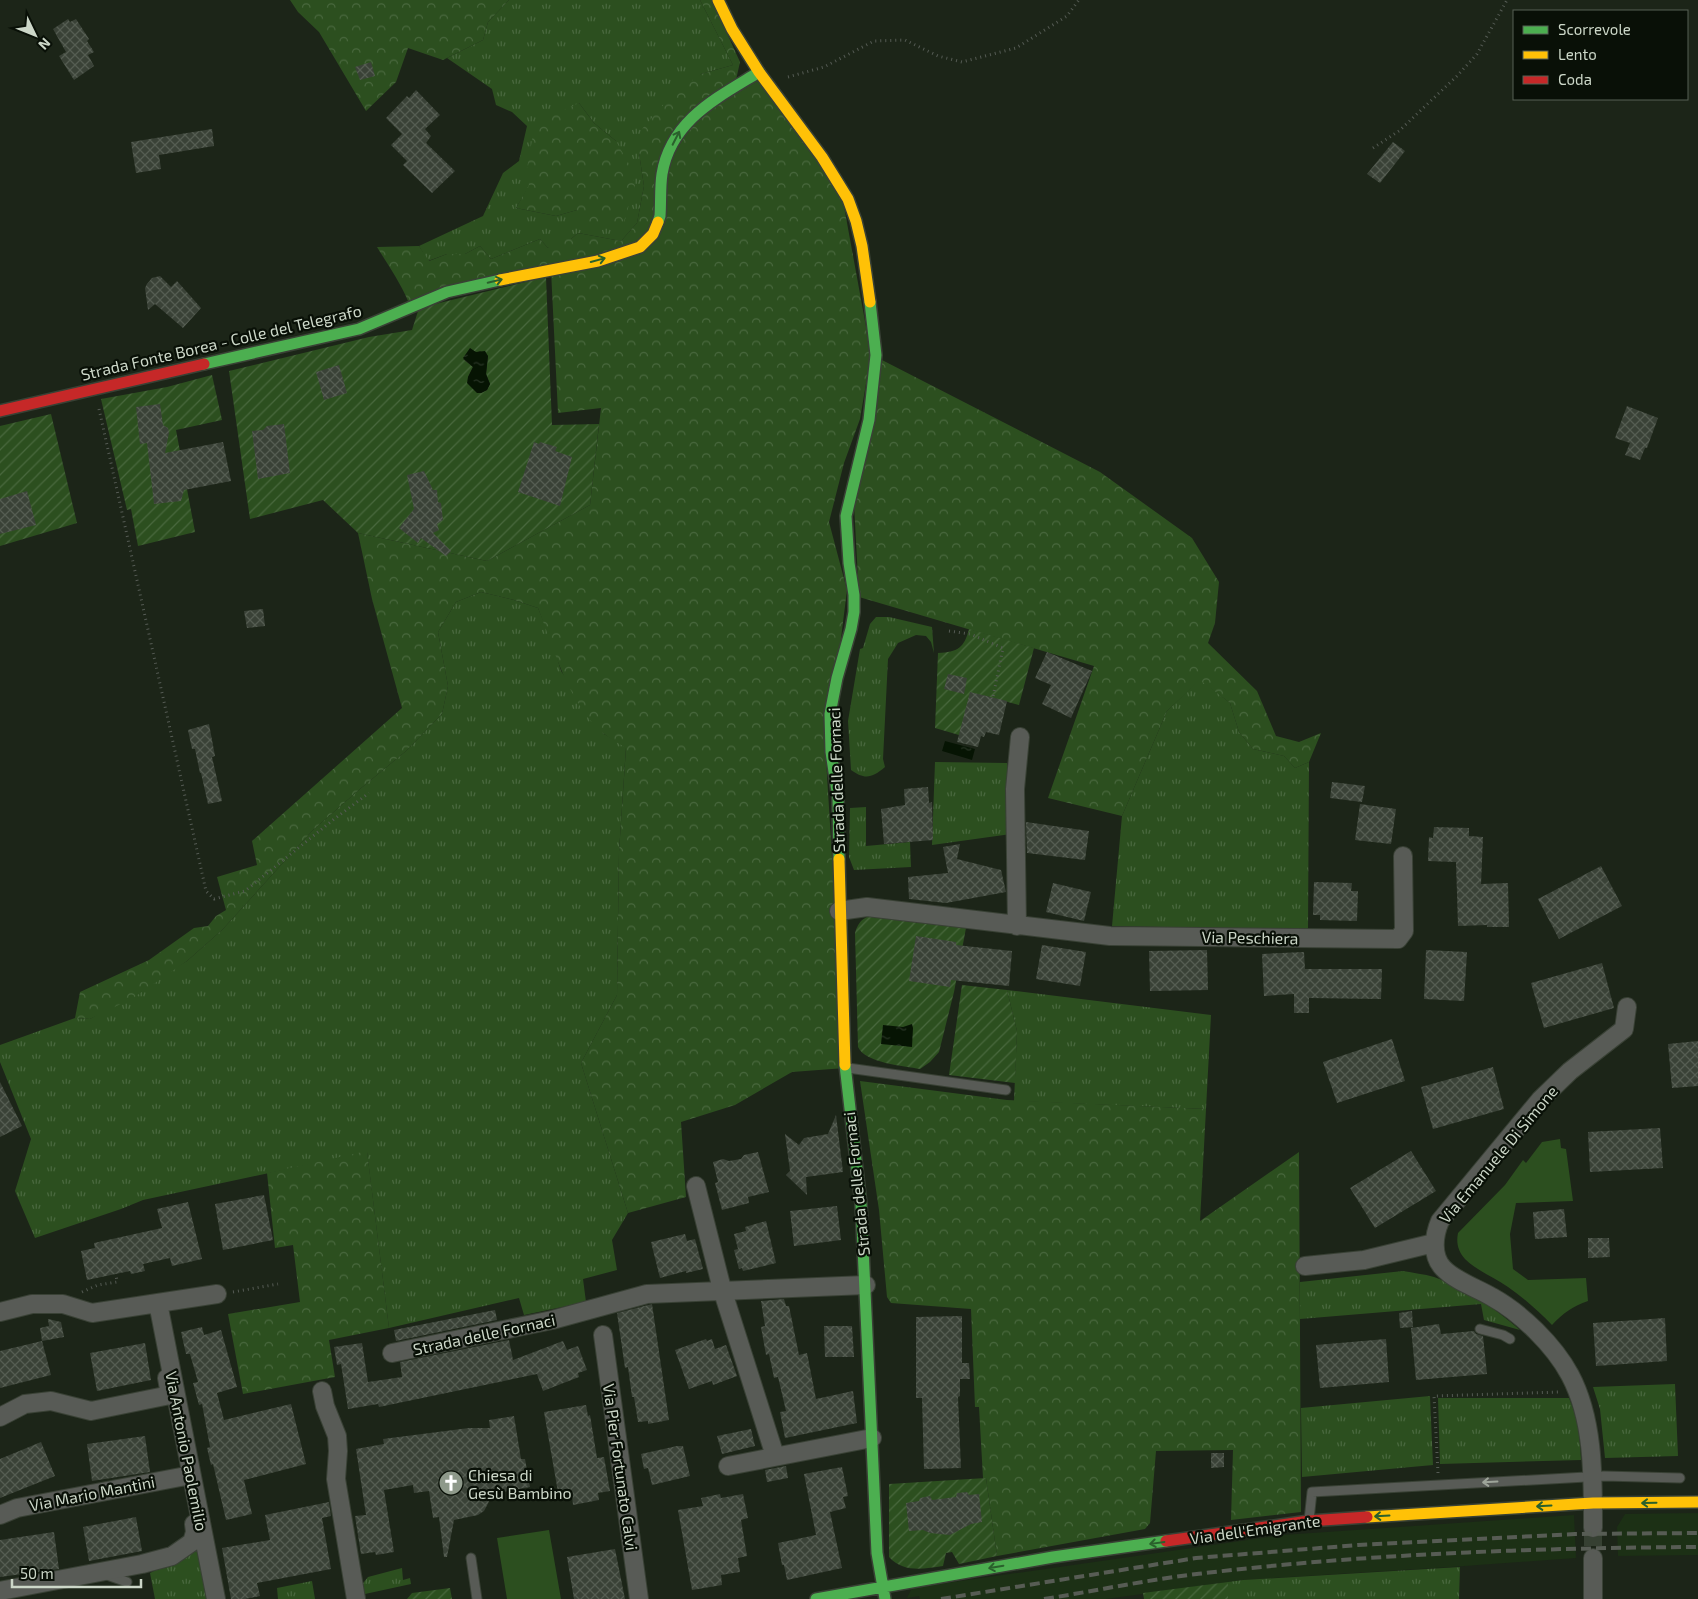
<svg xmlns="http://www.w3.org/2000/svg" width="1698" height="1599" font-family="'Exo 2',sans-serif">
<defs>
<pattern id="grass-tufts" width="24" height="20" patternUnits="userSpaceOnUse" patternTransform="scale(1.25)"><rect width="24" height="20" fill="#2c4f1f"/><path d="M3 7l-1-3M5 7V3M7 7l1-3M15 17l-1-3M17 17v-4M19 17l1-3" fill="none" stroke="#49683e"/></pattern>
<pattern id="forest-crowns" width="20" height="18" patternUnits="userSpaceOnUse" patternTransform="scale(1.25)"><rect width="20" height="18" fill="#2c4f1f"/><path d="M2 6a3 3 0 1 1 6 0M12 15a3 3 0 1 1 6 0" fill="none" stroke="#49683e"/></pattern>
<pattern id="garden-furrows" width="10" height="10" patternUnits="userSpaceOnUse" patternTransform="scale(1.25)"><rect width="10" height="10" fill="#2c4f1f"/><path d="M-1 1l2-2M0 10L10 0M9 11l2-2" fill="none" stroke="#49683e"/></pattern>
<pattern id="water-ripples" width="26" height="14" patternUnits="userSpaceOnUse" patternTransform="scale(1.25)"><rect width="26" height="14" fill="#061403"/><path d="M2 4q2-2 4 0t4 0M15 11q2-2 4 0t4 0" fill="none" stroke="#293526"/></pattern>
<pattern id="building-cross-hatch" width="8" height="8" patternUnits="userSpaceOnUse" patternTransform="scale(1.25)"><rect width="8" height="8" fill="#3a4237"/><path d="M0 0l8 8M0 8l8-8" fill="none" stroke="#555d52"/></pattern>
</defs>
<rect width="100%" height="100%" fill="#1c2518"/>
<!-- built -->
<path fill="#1c3015" d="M1698,1513V1555L1618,1556L1617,1527L1625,1514Z
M1574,1515L1576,1558L1451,1567L1243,1580L1106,1599H920L919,1596L907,1598L912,1588L1283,1535Z"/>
<!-- grass -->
<path fill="url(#grass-tufts)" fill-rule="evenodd" d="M509,0H700L733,65L701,74L639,153L644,186L637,223L621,241L578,233L571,239L548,248L540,239L491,259L480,246L465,254H447L428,261L419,246L483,216L503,173L519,161L527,126L512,112L496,105L492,89L447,58L483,40L488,22ZM579,103L594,123L616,141L577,210L556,216L516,208Z
M481,592L514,600L538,608L553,644L561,671L604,734L626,747L619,852L617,995L581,1063L628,1213L612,1240L617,1270L583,1279L586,1302L524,1315L519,1298L389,1328L367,1152L143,1200L121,1209L35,1238L15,1191L31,1139L0,1062V1045L75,1018L90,1019L187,961L222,930L313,830L360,789L406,751L442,714L448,686L438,632L456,602Z
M876,617H889L932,627L934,653L931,642L926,636L916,635L898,643L888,659L883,759L885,767C872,778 865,780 851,770L848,721L860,649L863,648L870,624Z
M1200,679L1230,703L1239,732L1253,749L1284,756L1295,768L1309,762L1308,930L1112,926L1122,816L1167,711Z
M935,762L1007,763L1011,834L932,845Z
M866,807V846L910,842L911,867L854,870L849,857L850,808Z
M1007,990L1211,1015L1206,1109L1014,1101L1017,1031Z
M1403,1271C1413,1273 1424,1274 1434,1277C1467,1288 1494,1308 1520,1330L1484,1320L1481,1304L1300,1319V1282Z
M1675,1384L1678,1456L1605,1458L1600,1409L1593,1387Z
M1430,1396L1433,1465L1302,1477L1301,1408Z
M1438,1398H1569C1578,1419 1580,1436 1581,1460L1440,1464Z
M201,1540L216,1599H155L150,1573L170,1563Z
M1460,1567L1459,1599H1228V1582L1243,1580Z
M402,1568L403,1580L410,1578L411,1584L365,1594L366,1599H358L360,1587L368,1577Z
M312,1581L315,1599H278L277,1588Z"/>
<!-- forest -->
<path fill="url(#forest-crowns)" d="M290,0H509L488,22L483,40L443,60L408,48L396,82L366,111L319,32L298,12Z
M700,0H712L740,62L736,80L759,72L843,201L871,354L860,419L844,463L829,522L847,590L826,759L845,1068L792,1072L735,1105L681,1122L686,1197L628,1213L581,1063L617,995L619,852L626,748C619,743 610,739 603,733C567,701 555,651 538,608L514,600L481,592L456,602L438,632L448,686L442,714L406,751L360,789L313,830L222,930L187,961L133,998L90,1019L75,1018L80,992L149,960L194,928L208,926L216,916L226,910L217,877L257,865L252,841L402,708L372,599L358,533L487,561L590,505L601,408L558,413L551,270L408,301C400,282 388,265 377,247L419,246L429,261L447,254H465L480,246L491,259L540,239L548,248L558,238L571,239L578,233L621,241L637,223L644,186L639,153L642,129L672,95L701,74L733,65Z
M579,103L594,123L616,141L629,164L635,185L622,228L589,225L577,210L556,216L516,208L529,185L526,174L534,129L541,120Z
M882,360L1100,472L1192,538L1219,582L1215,623L1208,643L1257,691L1276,736L1299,742L1321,733L1309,762L1295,768L1284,756L1253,749L1239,732L1230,703L1200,680L1167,711L1122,816L1048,798L1094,666L859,597L854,504Z
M860,1081L1007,1100L1206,1109L1200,1221L1299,1152L1301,1512L1231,1520L1233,1450L1156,1451L1150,1523L1145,1529L997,1556L986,1478H983L979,1407H975L971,1309L891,1303L887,1297L879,1210Z
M367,1151L389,1328L329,1340L335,1377L243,1394L228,1314L300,1302L293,1245L275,1248L267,1173Z"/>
<!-- park -->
<path fill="#2c4f1f" d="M1560,1139L1561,1148L1566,1149L1573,1201L1516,1203L1510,1234L1513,1269L1528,1280L1586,1278L1588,1301C1573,1306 1563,1313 1552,1325C1538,1311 1524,1298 1508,1287C1494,1277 1477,1271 1465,1259C1458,1251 1456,1243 1458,1233L1505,1185L1523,1160L1526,1163L1542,1142Z
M549,1530L561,1599H507L497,1538Z"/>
<!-- garden -->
<path fill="url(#garden-furrows)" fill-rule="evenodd" d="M546,277L552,425L599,424L590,505L487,561L358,533L323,500L250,519L229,371L369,337L412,330L419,308ZM480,351L488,356L486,374L490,384L487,390L481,393L468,377L473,367L463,359Z
M212,375L222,420L176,430L195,532L138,546L131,509L127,510L101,399L167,387Z
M51,414L77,523L0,546V426Z
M969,629L1034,648L1019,705L982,695L959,735L935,728L938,653C958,652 964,648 969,629Z
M877,914L966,928L954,992L939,1052L930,1062L920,1069C904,1066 865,1063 858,1047L855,933C859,920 864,917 877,914Z
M962,985L1007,990L1017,1031L1015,1083L949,1075Z
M986,1478L997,1556L959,1564L952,1552L946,1553L943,1566C923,1569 904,1573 889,1557V1484Z
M1228,1582V1599H1144L1143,1593Z
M450,1588L452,1599H407L412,1593Z"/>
<!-- water -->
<path fill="url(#water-ripples)" d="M470,348L476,352L485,351L488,356L486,374L490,384L487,390L481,393H477L467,383L468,377L473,367L463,358Z
M945,741L975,749L972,760L942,751Z
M912,1024L913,1028L912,1047L881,1044L883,1025L903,1027Z"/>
<!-- building -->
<path fill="url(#building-cross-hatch)" d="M68,19L70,22L76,19L89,39L87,41L94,52L88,55L94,66L74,80L59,56L66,52L53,29Z
M371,62L375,76L360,80L355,67Z
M416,90L440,115L425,129L431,136L426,143L455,171L432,193L403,165L407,161L391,145L402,134L386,118L407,96L409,98Z
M212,129L214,146L159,155L161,169L136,173L131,142Z
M1393,142L1405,151L1380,183L1367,174Z
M160,276L171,287L177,281L201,308L183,328L155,304L148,310L145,288L147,284L152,278Z
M339,365L347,393L324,400L316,372Z
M160,404L163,425L168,428L169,433L165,453L223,442L231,481L184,490L181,501L154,504L147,443L140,444L136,407Z
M1627,406L1658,418L1647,448H1645L1640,460L1625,455L1630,443L1615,438Z
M284,424L290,473L258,479L252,431L263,430L267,426Z
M534,442L539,444L540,442L557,447L555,451L572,457L560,506L518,492Z
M424,471L433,490H437L438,502L441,503L443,520L437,524L439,530L433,533L451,551L446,556L421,538L418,543L399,528L414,509L407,475Z
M27,491L36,525L0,534V499Z
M263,609L265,626L247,628L244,611Z
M1047,652L1092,671L1071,718L1042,704L1051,685L1035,678Z
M948,674L967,678L964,694L944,689Z
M970,692L1007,701L999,735L986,732L984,737L981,736L978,747L957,742Z
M209,724L215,756L212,757L222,801L208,804L201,773H200L195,749H192L188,730Z
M1332,782L1365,786L1362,802L1330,798Z
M928,787L929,803L932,802L933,840L884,844L881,809L905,805L904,789Z
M1360,804L1396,809L1391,844L1355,840Z
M1026,822L1089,831L1085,860L1027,853Z
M1434,827L1469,828V836L1483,837L1481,884L1508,883L1509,927H1487V925L1458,926L1456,862L1428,861L1429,837L1433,838Z
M960,844L957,859L1001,870L1006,892L946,903L909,899L908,877L948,873L943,847Z
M1601,866L1622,906L1559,939L1538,899Z
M1314,882L1352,883L1351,891H1358L1357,921L1320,920V915H1313Z
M1053,883L1091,892L1084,921L1046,912Z
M916,936L956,942V945L1012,951L1009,986L951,980L950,987L909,981Z
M1042,945L1086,952L1080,986L1036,979Z
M1207,950L1208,990L1150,991L1149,951Z
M1426,950L1467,952L1464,1001L1424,999Z
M1304,952L1305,969H1382L1381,999L1309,998V1013H1294V994L1264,996L1262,954Z
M1602,963L1614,1008L1544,1028L1531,983Z
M1392,1039L1405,1081L1337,1103L1323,1062Z
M1698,1041V1086L1672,1088L1668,1044Z
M1493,1067L1504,1109L1433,1129L1421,1087Z
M0,1082L22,1126L0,1137Z
M836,1115L843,1172L806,1177L807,1195L786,1175L790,1171L785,1134L799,1145L804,1138L828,1134Z
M1660,1128L1663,1168L1590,1172L1588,1132Z
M1411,1151L1436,1191L1375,1228L1350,1188Z
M758,1152L769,1192L748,1197L749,1203L722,1210L715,1183L718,1182L713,1162L723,1159L729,1161L741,1159L744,1155Z
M264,1195L273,1240L223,1250L215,1204Z
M188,1202L202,1259L172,1266L170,1258L143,1264L145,1271L131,1274L130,1271L87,1280L81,1251L95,1248L94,1243L162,1228L157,1209Z
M837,1206L841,1240L794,1246L790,1211Z
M1564,1209L1567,1237L1535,1239L1533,1212Z
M766,1221L776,1263L743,1271L742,1268L739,1269L734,1250L738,1249L734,1234L746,1231L745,1227Z
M685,1234L687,1241L695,1239L703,1269L686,1273V1271L660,1278L651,1242Z
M1588,1238H1609L1610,1257L1588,1258Z
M784,1299L786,1306H789L799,1355L807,1353L816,1399L853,1391L857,1423L785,1438L780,1412L786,1411L778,1377L774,1378L769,1354L766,1355L761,1327L765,1326L761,1301Z
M652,1304L669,1420L648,1424V1421L638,1422L634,1397H632L628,1367L625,1368L617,1313Z
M495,1310L497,1320L396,1341L394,1330Z
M1412,1311L1413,1327L1400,1328L1399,1313Z
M962,1316V1363H969L970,1379H960V1396L958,1397L961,1468L924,1469L922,1398H916V1317Z
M1665,1318L1667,1361L1596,1366L1593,1323Z
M48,1319L61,1322L64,1337L42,1341L40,1328L49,1326Z
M1439,1324L1441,1334L1474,1331L1476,1334L1483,1336L1487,1374L1416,1380L1411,1328Z
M824,1326H852L854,1357H825Z
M202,1327L204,1335L221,1330L237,1387L217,1393L224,1420L291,1404L306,1464L244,1480L252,1514L226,1520L213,1464L211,1465L207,1448L210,1447L202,1404L199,1405L193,1383L198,1382L190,1354H186L181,1332Z
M706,1339L707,1341L712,1339L715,1349L726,1345L737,1376L713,1385L712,1381L689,1389L675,1350Z
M1386,1339L1389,1382L1320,1388L1316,1345Z
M509,1340L513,1360L563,1341L567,1350L578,1346L587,1370L578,1373L579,1377L543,1391L537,1374L379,1407L378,1404L348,1409L341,1364L337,1365L334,1347L362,1343L368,1382L402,1377L400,1362Z
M42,1341L51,1375L0,1388V1351Z
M145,1343L151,1380L97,1391L90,1353Z
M586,1405L588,1416L590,1415L597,1458L604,1457L610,1491L598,1493L599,1500L573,1505L572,1495L559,1498L544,1412Z
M514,1416L521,1459H525L530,1487L493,1494L484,1511L478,1515L454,1520L447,1557H444L439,1517L433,1518L429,1491L414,1493L413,1485L384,1490L394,1552L376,1555L375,1552L361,1554L355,1516L366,1515L356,1449L384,1444L383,1439L469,1428H490L489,1420Z
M751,1429L755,1446L722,1454L717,1436Z
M145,1436L150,1472L92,1481L87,1444Z
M41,1442L55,1476L0,1498V1459Z
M677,1446H683L690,1476L652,1485L648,1468L644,1469L641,1454Z
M1211,1453H1224V1467L1211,1468Z
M786,1466L788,1478L767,1482L765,1470Z
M842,1467L848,1496L843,1497L846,1508L830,1512L842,1568L787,1580L784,1565H782L778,1543L816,1535L804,1474Z
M967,1492L969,1495L979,1494L982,1522L971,1524L950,1535L930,1533L923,1530L909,1531L906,1503L919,1501L920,1498L930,1496L932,1500L956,1497L957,1493Z
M720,1494L721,1498L743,1494L748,1518L741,1520L747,1556L738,1558L740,1572L721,1575L722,1585L692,1590L678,1510L703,1506L701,1498Z
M329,1502L331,1516L322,1518L331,1569L257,1583L260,1596L245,1599H231L222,1548L270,1540L265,1515Z
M136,1517L142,1551L89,1561L83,1527Z
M54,1532L59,1569L0,1577V1540Z
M615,1549L625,1599H574L567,1557Z"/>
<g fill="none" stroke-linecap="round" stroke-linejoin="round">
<!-- street-tunnel -->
<path stroke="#364032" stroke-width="18" stroke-dasharray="18 9" stroke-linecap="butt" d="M1593,1528V1558"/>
<defs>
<path id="lane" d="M848,1068L1006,1090
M1480,1329L1503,1335L1510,1339
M1309,1520L1312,1492L1604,1476L1680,1478
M471,1558L477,1599
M104,1574L127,1582"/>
<path id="street" d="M839,911L867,907L1110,936L1398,939L1404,931L1403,856
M1017,926L1015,789L1020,737
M696,1186L722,1289L775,1456
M1305,1266L1364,1260L1434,1243
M158,1303L216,1599
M0,1312L32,1304H63L92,1313L217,1294
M603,1335L639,1599
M392,1353L552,1320L647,1294L866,1285
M322,1391L325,1406L337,1436L338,1451L336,1479L356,1599
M0,1417L25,1404L51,1401L91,1411L170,1395L167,1378
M728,1466L872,1438
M0,1515L17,1508L186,1476
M1593,1528C1593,1477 1594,1420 1570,1375C1554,1345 1521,1313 1492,1297C1477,1288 1455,1281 1443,1268C1431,1255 1434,1235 1440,1221L1540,1100L1570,1071L1624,1029L1627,1007
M0,1591L142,1564L172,1556L192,1542L195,1532L194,1524
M1593,1599V1558"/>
<path id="fast" d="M658,222L660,216C661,202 660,187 662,174C671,120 717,98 759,72
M204,364L359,329L447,292L500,280
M839,859L838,798L831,752L830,714L837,678L851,629L854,612V595L849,563L846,516L869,420L876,355L870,302
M845,1065L861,1204L877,1553L885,1599
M816,1599L1053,1557L1166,1541"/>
<path id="slow" d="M718,0L732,29L759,72L822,157L848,199L856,221L862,246L870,302
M500,280L598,261L640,247L653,234L658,222
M839,859L845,1065
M1367,1517L1593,1503L1698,1502"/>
<path id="jam" d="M0,411L204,364
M1166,1541L1309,1521L1367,1517"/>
</defs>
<!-- lane casing -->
<use href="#lane" stroke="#394135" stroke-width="11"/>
<!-- street casing -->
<use href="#street" stroke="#394135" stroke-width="20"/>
<!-- fast casing -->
<use href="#fast" stroke="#394135" stroke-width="14"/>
<!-- slow casing -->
<use href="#slow" stroke="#394135" stroke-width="14"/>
<!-- jam casing -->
<use href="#jam" stroke="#394135" stroke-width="14"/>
<!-- path -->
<path stroke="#555b54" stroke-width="3" stroke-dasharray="1 4" stroke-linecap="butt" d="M788,77L824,67L874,41L905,40L938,56L962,62L1016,48L1067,16L1079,0
M1373,148L1399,131L1457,76L1477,54L1507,0
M99,409L206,891L214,899L245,891L333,820L369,793
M949,631L970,634L1003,648L993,697
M82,1292L98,1285L117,1282L116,1274
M233,1292L278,1284
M1438,1473L1434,1396L1560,1392"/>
<!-- lane -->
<use href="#lane" stroke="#585b56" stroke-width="9"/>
<!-- street -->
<use href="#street" stroke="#585b56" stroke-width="18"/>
<!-- fast -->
<use href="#fast" stroke="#4caf50" stroke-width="11"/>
<!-- slow -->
<use href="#slow" stroke="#ffc107" stroke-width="11"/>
<!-- jam -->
<use href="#jam" stroke="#c62828" stroke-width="11"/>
<!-- rail -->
<path stroke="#575c54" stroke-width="4" stroke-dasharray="10 5" stroke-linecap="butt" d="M941,1599L1196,1558L1358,1545L1575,1534L1698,1533
M1044,1599C1095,1591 1146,1580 1197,1574C1363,1554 1531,1548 1698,1547"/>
</g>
<!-- one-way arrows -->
<defs><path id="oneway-shaft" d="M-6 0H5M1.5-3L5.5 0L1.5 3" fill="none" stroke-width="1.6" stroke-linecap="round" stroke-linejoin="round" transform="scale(1.25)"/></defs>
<g stroke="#2a602c">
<use href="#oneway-shaft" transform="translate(676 138) rotate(-63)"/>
<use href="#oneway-shaft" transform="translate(598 260) rotate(-15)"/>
<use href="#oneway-shaft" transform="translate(495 281) rotate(-13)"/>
<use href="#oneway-shaft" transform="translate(1649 1503) rotate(179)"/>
<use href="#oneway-shaft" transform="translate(1544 1506) rotate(177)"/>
<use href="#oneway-shaft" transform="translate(1382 1516) rotate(177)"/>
<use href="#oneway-shaft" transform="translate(1157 1543) rotate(172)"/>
<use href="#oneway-shaft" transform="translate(996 1567) rotate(170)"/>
</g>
<use stroke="#9ea59a" href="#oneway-shaft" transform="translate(1490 1482) rotate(177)"/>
<!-- icons -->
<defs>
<symbol id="church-disc" viewBox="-11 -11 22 22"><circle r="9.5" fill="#8e998a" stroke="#091007"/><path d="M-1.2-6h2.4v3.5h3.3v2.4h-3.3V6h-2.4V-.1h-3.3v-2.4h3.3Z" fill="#fff"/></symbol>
</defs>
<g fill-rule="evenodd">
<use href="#church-disc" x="437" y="1469" width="28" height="28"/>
</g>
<g text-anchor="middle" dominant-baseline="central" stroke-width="4.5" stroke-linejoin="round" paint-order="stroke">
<!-- street labels -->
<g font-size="16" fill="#ccd7c8" stroke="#091007">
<text transform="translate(221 342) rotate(-13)">Strada Fonte Borea - Colle del Telegrafo</text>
<text transform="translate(836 780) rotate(-92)">Strada delle Fornaci</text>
<text transform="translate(1250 937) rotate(1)">Via Peschiera</text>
<text transform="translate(1498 1154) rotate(-50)">Via Emanuele Di Simone</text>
<text transform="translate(856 1184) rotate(-96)">Strada delle Fornaci</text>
<text transform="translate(484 1334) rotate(-12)">Strada delle Fornaci</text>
<text transform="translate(187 1451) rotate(79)">Via Antonio Paolemilio</text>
<text transform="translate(621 1467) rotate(82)">Via Pier Fortunato Calvi</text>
<text transform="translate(92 1493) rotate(-11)">Via Mario Mantini</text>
<text transform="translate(1255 1529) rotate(-8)">Via dell'Emigrante</text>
</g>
<!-- poi labels -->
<g font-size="16" fill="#ccd7c8" stroke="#091007" text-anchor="start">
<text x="468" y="1474">Chiesa di<tspan x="468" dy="18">Gesù Bambino</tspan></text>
</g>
</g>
<!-- legend -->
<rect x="1513" y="10" width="175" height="90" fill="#091007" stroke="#576054"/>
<rect x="1523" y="26" width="25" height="8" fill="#4caf50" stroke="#576054"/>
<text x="1558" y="35" font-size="15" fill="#ccd7c8">Scorrevole</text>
<rect x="1523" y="51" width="25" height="8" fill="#ffc107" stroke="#576054"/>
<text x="1558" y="60" font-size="15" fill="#ccd7c8">Lento</text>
<rect x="1523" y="76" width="25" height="8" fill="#c62828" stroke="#576054"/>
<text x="1558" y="85" font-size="15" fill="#ccd7c8">Coda</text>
<!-- north arrow -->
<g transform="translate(35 35) rotate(133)" stroke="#091007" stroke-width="4" paint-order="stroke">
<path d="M0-4L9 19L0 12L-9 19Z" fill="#ccd7c8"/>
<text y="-8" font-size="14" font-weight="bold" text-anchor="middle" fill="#ccd7c8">N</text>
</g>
<!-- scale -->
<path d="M12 1579v8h129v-8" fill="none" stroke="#ccd7c8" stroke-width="2.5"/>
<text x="20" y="1579" font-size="15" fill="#ccd7c8" stroke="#091007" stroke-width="4" paint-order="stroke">50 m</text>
</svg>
